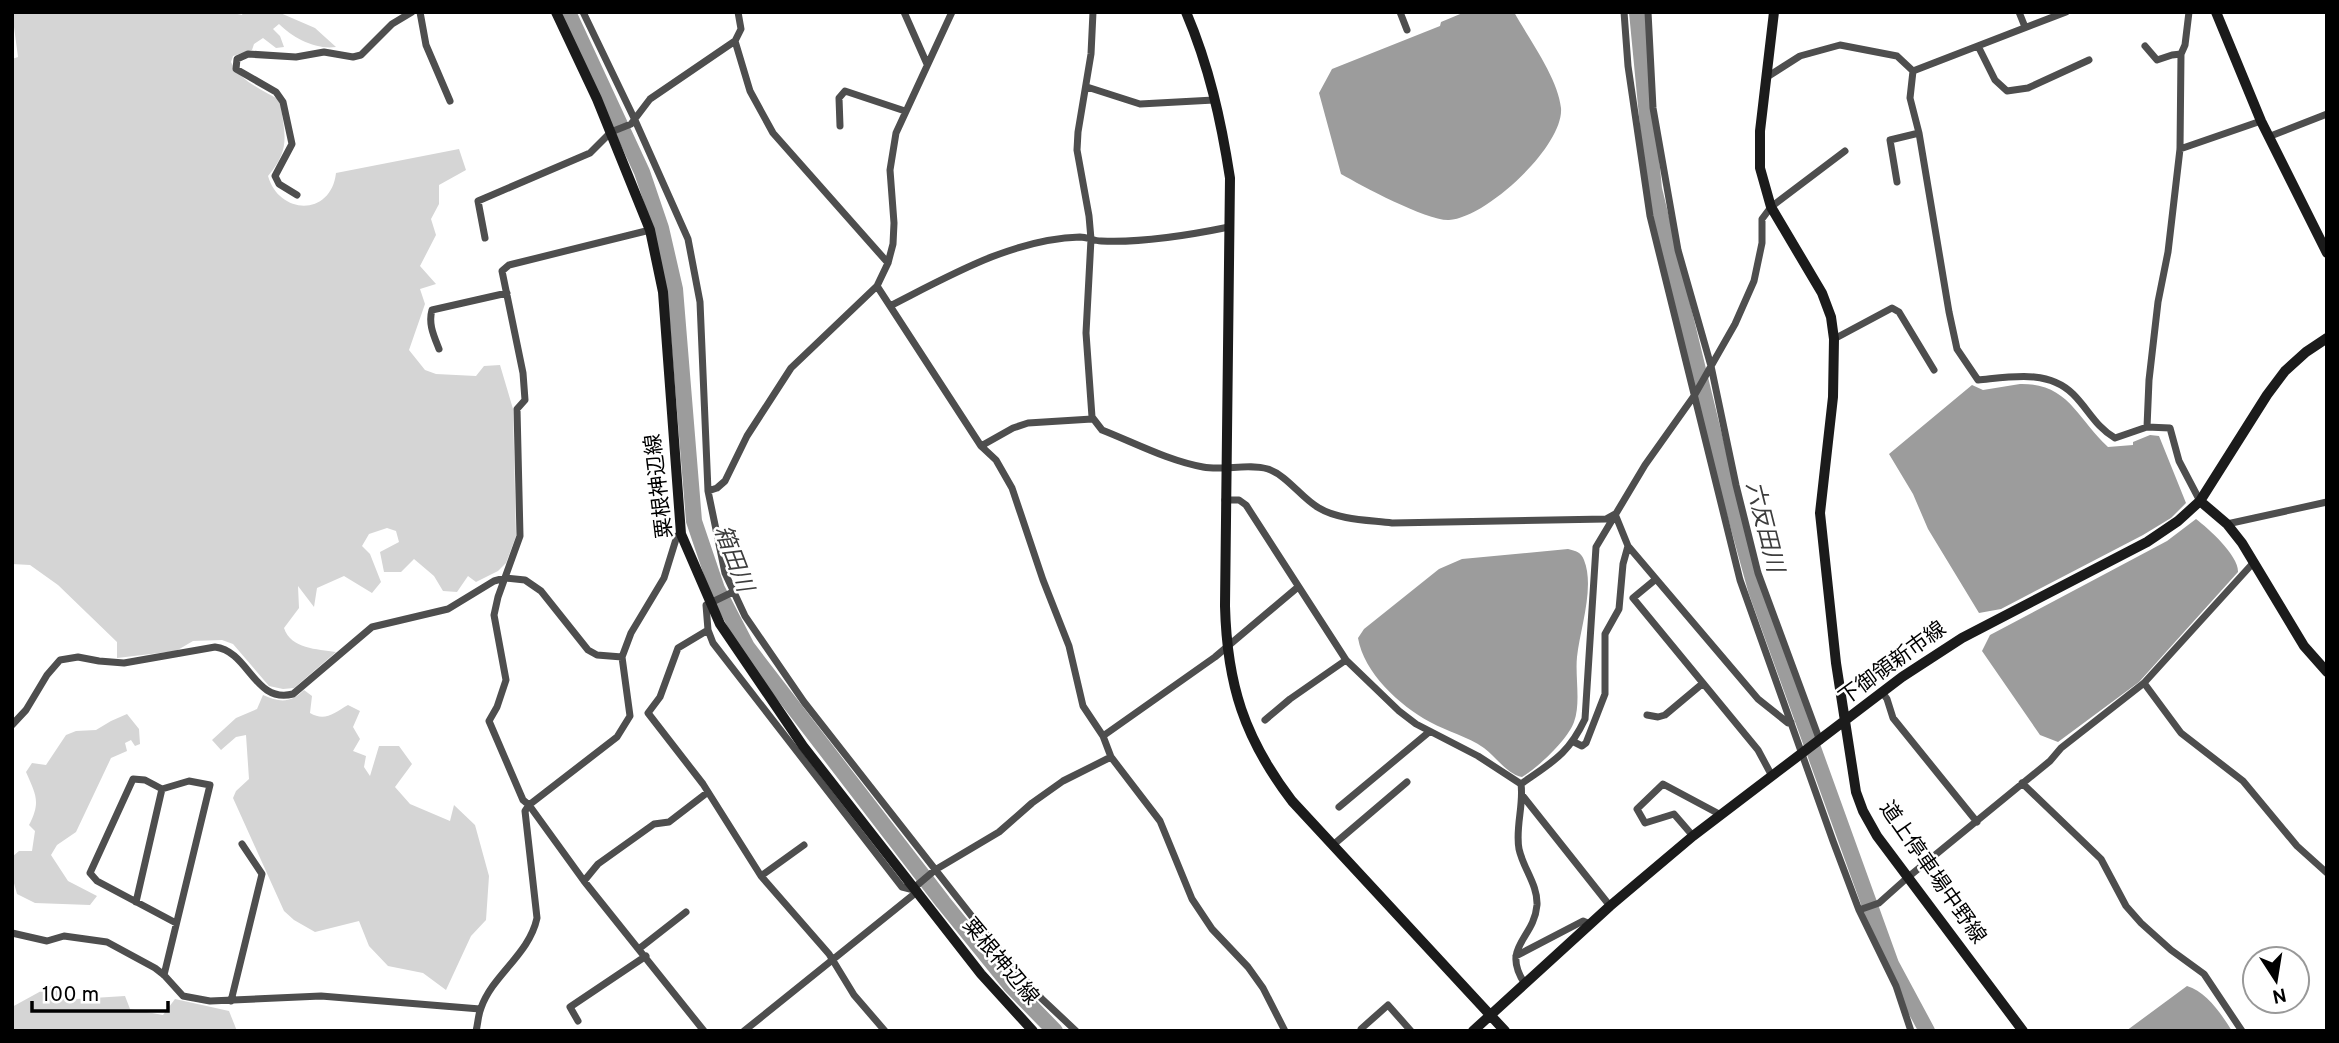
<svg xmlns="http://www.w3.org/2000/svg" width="2339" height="1043" font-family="Overpass,'Noto Sans JP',sans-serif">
<rect width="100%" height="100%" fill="#fff"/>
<!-- green -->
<path fill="#d5d5d5" d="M12,12H228L242,15L243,12H278L315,28L336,47C316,50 293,38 279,24L273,29L280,36L284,47L276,48L263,38L254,44L252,50L233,56L231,62C239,80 263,91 280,100C284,133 292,148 268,176C279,215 331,217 336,173L459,149L466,170L439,185V204L431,219L436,235L420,266L436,284L420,289L425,304L409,350L425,370L436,374L476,376L484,366L500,365L513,409L516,536L506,563L498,571L476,582L468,576L457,592L443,591L434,576L414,559L401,572H384L380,552L399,542L396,531L387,528L369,534L362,546L370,554L381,582L372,593L344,576L317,588L314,607L298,586L299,608L284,628C291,649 317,649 336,652L294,688L283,689L269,686L233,644L222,640L193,641L176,651L117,658V642L58,585L30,565L12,564V59L18,57Z
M304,690L312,696L310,713C325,722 334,713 348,705L360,711L353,727L360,739L353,751L366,756L364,767L370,776L379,746H399L412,764L395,787L410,804L450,821L454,805L475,825L489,876L486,920L471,936L446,990L423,973L388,966L369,946L359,921L315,932L294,920L284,911L233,798L236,791L249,779L246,735L236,737L221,750L212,740L236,718L257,709L263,695C280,703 291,703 304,690Z
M127,714L139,729L140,744L135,746L131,740L125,743L127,751L111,758L76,832L57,845L51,855L68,881L97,896L90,905L35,903L17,894L12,876V857L19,851H32L35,831L29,825C41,802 36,795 26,772L32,763L46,765L66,735L76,731L96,730L111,721Z
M52,985L77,999L125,996L130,1009L163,1015L175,999L229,1011L237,1031H12V1007Z"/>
<!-- water -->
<path fill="#9c9c9c" d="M1465,12H1514C1529,39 1558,78 1561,108C1564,146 1486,218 1449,220C1427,221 1362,186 1341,174L1319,93L1332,69L1440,26L1441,22Z
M2020,384C2069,383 2077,419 2108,447L2133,445V442L2150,435L2159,436L2186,503L2171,518L2143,535L2001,609L1979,613L1928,529L1913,494L1889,454L1972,385L1983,390Z
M2196,519C2209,529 2239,556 2238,572L2139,682L2058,742L2040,735L1982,651L1990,635L2167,541Z
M1568,549C1576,551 1581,552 1584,560C1595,587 1580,629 1577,657C1575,677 1581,703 1574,722C1568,739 1538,768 1522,777C1507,774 1496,757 1484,748C1467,736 1448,732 1430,722C1399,705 1364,673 1358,638L1364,629L1439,569L1462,559Z
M2187,986C2206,991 2222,1015 2232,1031H2126Z"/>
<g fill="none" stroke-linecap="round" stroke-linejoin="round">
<!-- river -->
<path stroke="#9c9c9c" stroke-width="16" d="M568,12L642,172L661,228L675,289L694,521L717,589L747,647L943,902L1011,986L1055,1031
M1637,12L1654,189L1718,452L1756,590L1891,964L1927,1031"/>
<!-- street -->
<path stroke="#4e4e4e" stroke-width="7" d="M420,12L426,45L450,101
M583,12L634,118L688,239L700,302L708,491L725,573L745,616L804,702L992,942L1042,999L1076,1031
M904,12L927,64
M1093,12L1091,54L1078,132L1077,150L1089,216L1091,239L1086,333L1092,417L1102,430C1135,443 1169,461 1203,467C1224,471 1248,463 1268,469C1288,476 1301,498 1319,508C1339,520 1369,520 1392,523L1606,519L1615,514
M1400,12L1407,30
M1624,12L1628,66L1650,216L1740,580L1833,841L1859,910L1896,986L1911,1031
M1648,12L1653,108L1678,250L1711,366L1736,485L1758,573L1820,741
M2019,12L2025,27
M735,41L750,91L773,133L888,263
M1978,46L1995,80L2007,91L2028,88L2089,60
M2145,46L2157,60L2172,55L2181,54
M1913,71L1910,98L1919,133L1949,312L1957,349L1978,380C2010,377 2048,369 2073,394C2089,410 2095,426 2115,438L2147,427L2170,428L2179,461L2200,501
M1913,71L2066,12
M1767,77L1800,56L1840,45L1897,56L1913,71
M1087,87L1140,104L1214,100
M840,126L839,98L845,91L905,111
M2268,137L2327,114
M2180,149L2261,121
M1897,182L1890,140L1919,133
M297,195L279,184L275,176L292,144L283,102L276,92L236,69L237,59L248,54L296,57L324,52L353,57L361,55L392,24L412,12
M650,230L509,265L502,271L523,373L525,400L517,409L520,536L498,597L494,615L506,680L497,707L489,721L523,800L529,805L584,881L704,1031
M485,238L478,201L590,153L611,132L631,124L650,99L735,41L741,29L738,12
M877,286L981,446L996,460L1012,488L1043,580L1069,646L1083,706L1103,736L1111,757L1160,821L1192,899L1212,929L1248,967L1263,988L1285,1031
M890,306C949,276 1012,239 1080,237C1087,237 1094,241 1101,241C1140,243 1190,235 1229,227
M1834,339L1892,308L1899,312L1934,370
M439,349C434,336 428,324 432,310L507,293
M2147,427L2149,380L2158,302L2168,252L2180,149L2181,54L2185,45L2189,12
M981,446L1013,428L1028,423L1092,419
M708,491L717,488L725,481L747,436L791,368L877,286L888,263L893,244L894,223L890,170L896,133L952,12
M1225,500H1239L1246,505L1346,660L1399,711L1416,724L1478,756L1521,784C1524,805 1515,828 1519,849C1523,868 1538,885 1537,905C1534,940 1500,946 1525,984
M1615,514L1628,546L1758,699L1788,723L1791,722
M2227,524L2327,502
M1656,579L1633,598L1758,750L1772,776
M733,592L706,605L708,630L713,643L902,887L914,890
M708,630L678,648L660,697L648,713L703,784L761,876L829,954L854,995L885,1031
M2144,683L2181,733L2243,781L2297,846L2327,873
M1882,692L1887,699L1893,718L1977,822
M1647,715L1658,717L1665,715L1702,684
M1265,720L1290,699L1346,660
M12,725L26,710L47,675L60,660L78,657L99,661L124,663L215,647C249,651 254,704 293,694L372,627L448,609L494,581L505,578L525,580L541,591L588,650L597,655L622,657
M1103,736L1215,657L1298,587
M1574,742L1582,746L1586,743L1605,694V634L1619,609L1623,564L1628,546
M2022,783L2101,859L2126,906L2141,923L2171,950L2204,974L2242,1031
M1521,784C1552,762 1568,755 1585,719L1596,547L1645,465L1694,396L1735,324L1754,281L1762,243V219L1771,207L1845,151
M1522,795L1610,906
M1339,807L1429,732
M1693,836L1674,814L1645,823L1637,809L1663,784L1721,815
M1333,845L1407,782
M761,876L804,845
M584,881L598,864L654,824L669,822L708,792
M915,887L935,870L999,832L1032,803L1063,781L1111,757
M136,902L162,789
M1859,910L1879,903L1907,878L2050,761L2061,748L2144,683L2254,562
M12,933L47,941L64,936L107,942L155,968L164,975L183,996L210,1001L321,996L480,1009
M640,948L686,912
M1516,956L1583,921L1590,924
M164,975L210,785L189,781L162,789L145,780L133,779L90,873L97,881L176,923
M231,1001L262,874L242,844
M578,1021L570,1007L646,956
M476,1031C478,1024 478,1015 481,1008C493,974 529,955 537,918L525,811L529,805L617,737L630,716L622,657L631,633L664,578L677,536L681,534
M744,1031L918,891
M1362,1031L1361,1029L1388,1005L1411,1031"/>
<!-- secondary -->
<path stroke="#1b1b1b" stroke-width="10" d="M556,12L597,99L650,230L663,292L681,534L720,624L803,746L981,974L1033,1031
M1186,12C1209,66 1221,120 1230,178L1225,606C1227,684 1244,738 1292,801L1505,1031
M1774,12L1760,131V168L1771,207L1822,293L1831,317L1834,339L1833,397L1820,513L1836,663L1856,792L1863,811L1877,836L2023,1031
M2216,12L2261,121L2327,253
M2200,501L2227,524L2242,543L2304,646L2327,672
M1473,1031L1610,906L1693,836L1902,677L1962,638L2147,542L2178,521L2200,501L2267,395L2285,371L2306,352L2327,338"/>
</g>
<g text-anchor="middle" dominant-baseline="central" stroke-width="5" stroke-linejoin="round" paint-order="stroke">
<!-- street labels -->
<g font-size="21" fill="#000" stroke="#fff">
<text transform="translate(660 486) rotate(-97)">粟根神辺線</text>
<text transform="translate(1893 664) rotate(-36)">下御領新市線</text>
<text transform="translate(1932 873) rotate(55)">道上停車場中野線</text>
<text transform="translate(1000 962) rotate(50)">粟根神辺線</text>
</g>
<!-- water labels -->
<g font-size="23" font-style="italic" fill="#3d3d3d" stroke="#fff">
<text transform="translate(1763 527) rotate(76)">六反田川</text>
<text transform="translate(732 559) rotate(69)">箱田川</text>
</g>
</g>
<!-- border -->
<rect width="2339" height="1043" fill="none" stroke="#000000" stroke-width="28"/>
<!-- north arrow -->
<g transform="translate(2276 980) rotate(168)"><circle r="33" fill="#ffffff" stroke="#999999" stroke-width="2"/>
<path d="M0-5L12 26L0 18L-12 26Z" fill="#000000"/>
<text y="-10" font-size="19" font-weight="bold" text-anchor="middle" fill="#000000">N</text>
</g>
<!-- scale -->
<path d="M32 1001v10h136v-10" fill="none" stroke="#000000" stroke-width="3.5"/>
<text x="42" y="1001" font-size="21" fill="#000000" stroke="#ffffff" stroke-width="5" paint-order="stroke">100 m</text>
</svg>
